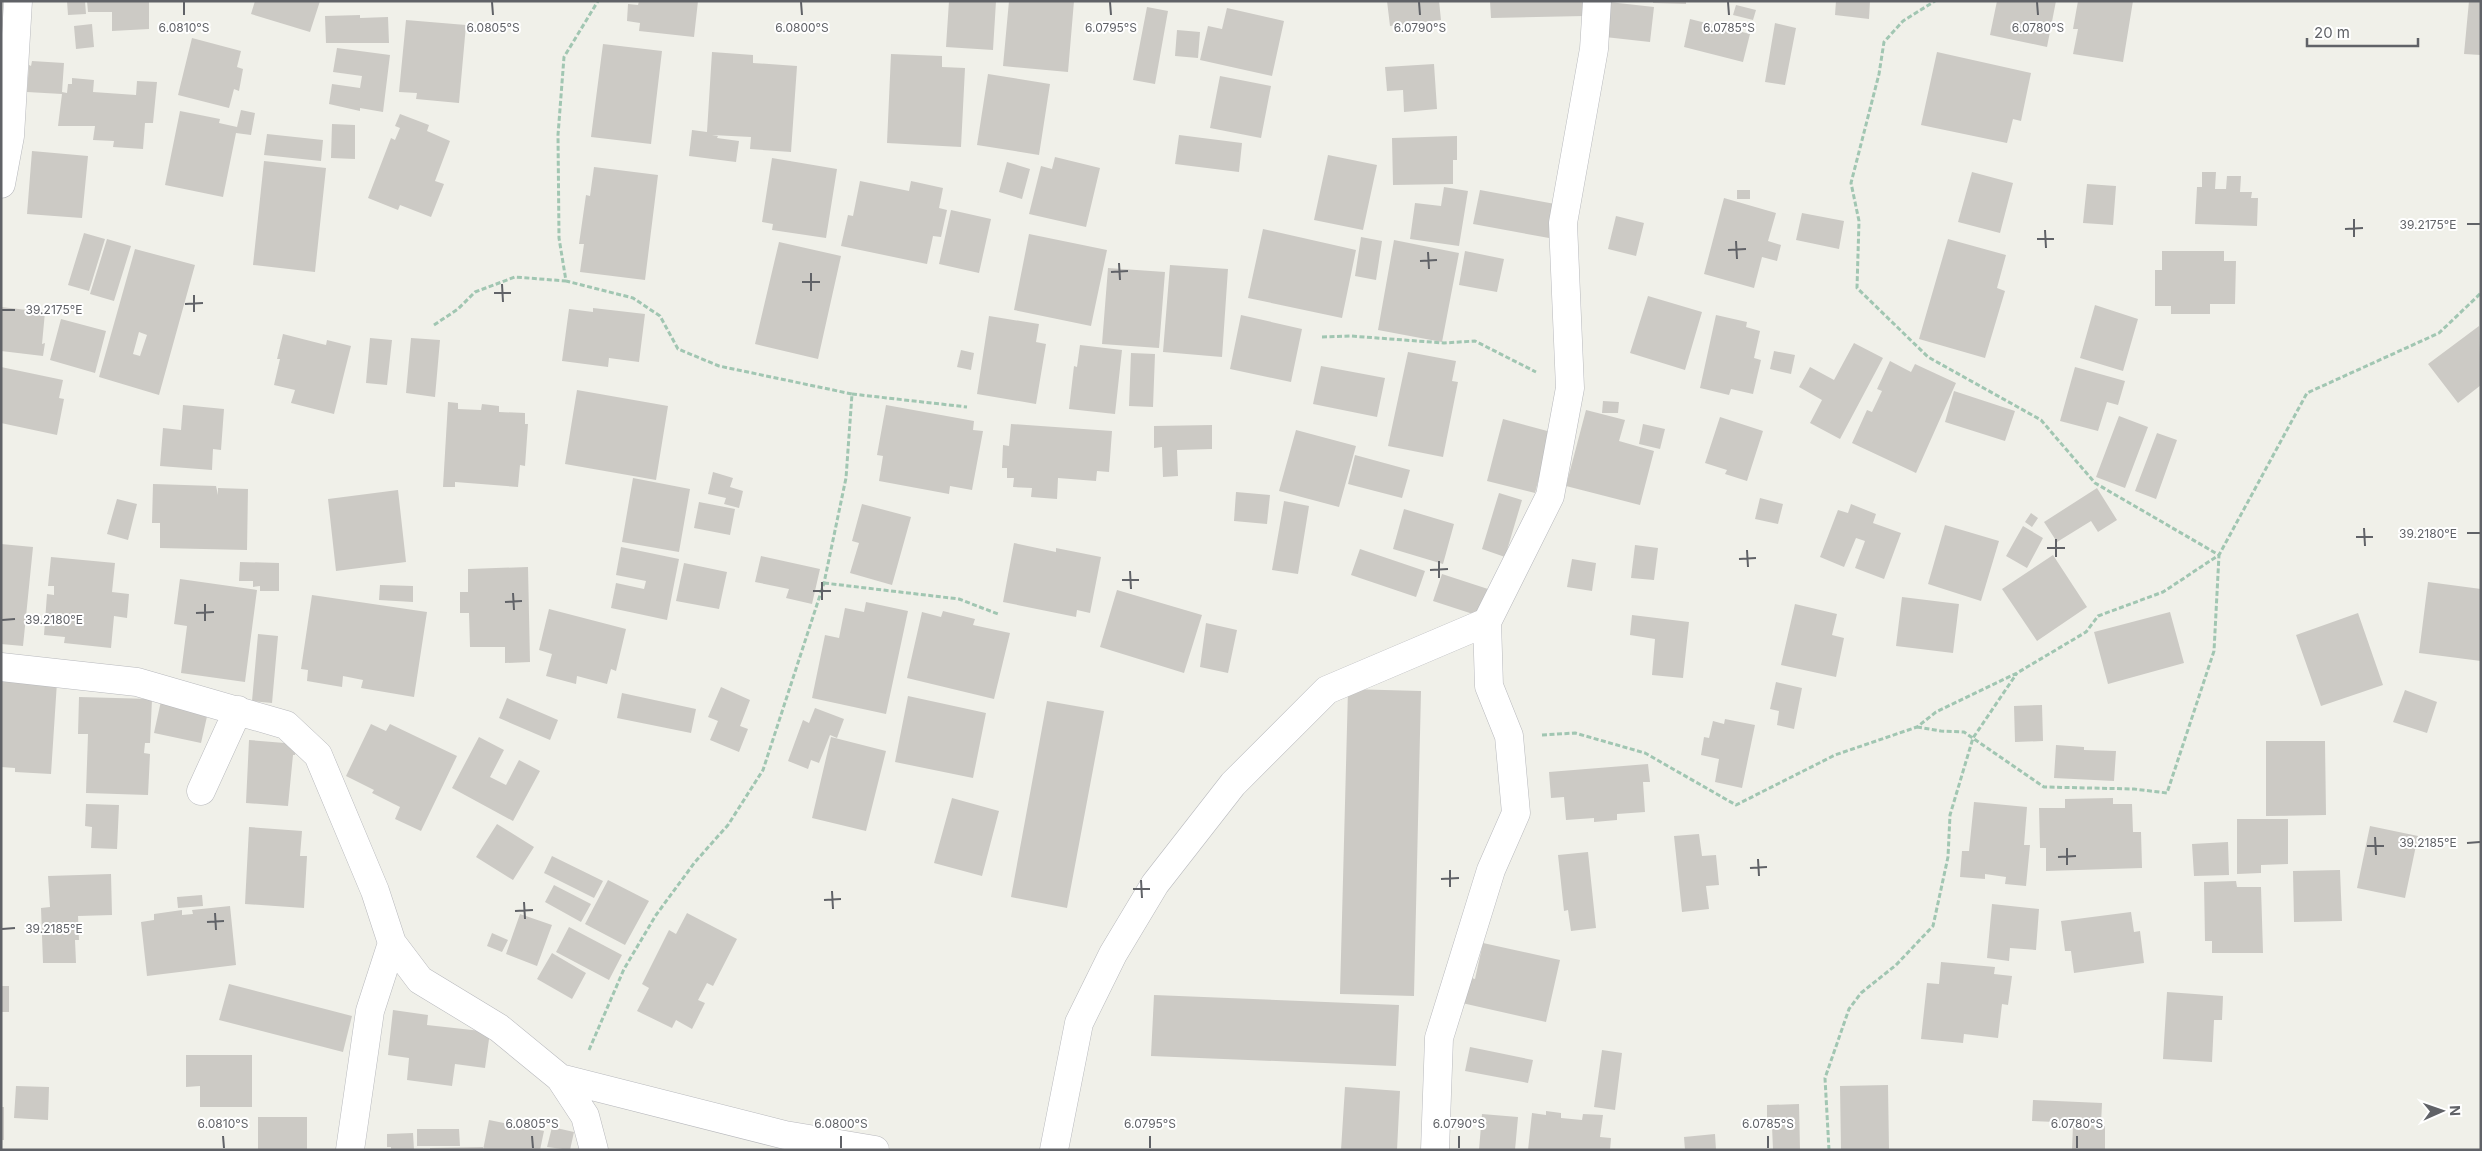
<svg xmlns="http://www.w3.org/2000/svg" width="2482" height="1151" font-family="Inter,sans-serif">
<rect width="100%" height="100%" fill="#f0f0e9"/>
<!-- building -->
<path fill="#cccac5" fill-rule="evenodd" d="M67,1H85L86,14L68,15Z
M87,1H149V29L112,31V12H88Z
M255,1H320L310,32L251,14Z
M639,1H698L694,37L639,31L640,23L627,21L628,4L638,5Z
M949,1H996L993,50L946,47Z
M1009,1H1074L1068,72L1003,66Z
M1387,1H1439L1441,20L1390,26Z
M1490,1H1584L1585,16L1491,18Z
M1653,1H1686V4L1653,3Z
M1836,1H1870L1869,19L1835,15Z
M1997,1H2056L2047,47L1990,35Z
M2078,1H2133L2123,62L2073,54L2078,29H2073Z
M2469,1H2481V55L2464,54Z
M1609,2L1654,7L1650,42L1605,37Z
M1736,5L1756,10L1753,20L1733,15Z
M1147,7L1168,11L1155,84L1133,80Z
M1227,8L1284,21L1272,76L1200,60L1208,26L1222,29Z
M360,15V18L388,17L389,43H326L325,16Z
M1690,19L1750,34L1743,62L1684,47Z
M406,20L466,25L459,103L416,99L417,93L399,92Z
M1775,23L1796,28L1785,85L1765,82Z
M92,24L94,47L76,49L74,26Z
M1177,30L1200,32L1198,58L1175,56Z
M192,38L241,51L237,67L243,69L239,91L234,89L229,108L178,95Z
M603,44L662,51L651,144L591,137Z
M337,48L390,55L383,112L360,108V111L329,104L332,84L360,88L362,76L333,72Z
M712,52L753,55V63L797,66L791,152L750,149L751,137L712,135L718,136L717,138L739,141L736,162L689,156L692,130L707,132Z
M1937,52L2031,73L2021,121L2013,119L2007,143L1921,125Z
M891,54L942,56V67L965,68L961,147L887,143Z
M32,61L64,63L62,92L67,93L68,84H72V78L94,80L93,92L136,95L137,81L157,82L153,123H145L143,149L113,147L114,141L93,140L95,126H58L62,94L27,92L29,65L31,66Z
M1434,64L1437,109L1404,112L1403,90L1387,91L1385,67Z
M988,74L1050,84L1039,155L977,145Z
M1220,76L1271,86L1261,138L1210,128Z
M241,110L255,113L251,135L236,133L223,197L165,185L180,111L220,119L219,123L237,127Z
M400,114L429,125L427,131L450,141L435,181L444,184L431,217L400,205L398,210L368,198L391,138L395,140L400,128L395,126Z
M332,124L355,125V159L331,158Z
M267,134L323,140L321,161L264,155Z
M1179,135L1242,143L1239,172L1175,164Z
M1457,136V160H1453V184L1393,185L1392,138Z
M32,151L88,156L82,218L27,214Z
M1328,155L1377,165L1363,230L1314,220Z
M1055,157L1100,168L1086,227L1029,214L1041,166L1052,169Z
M772,158L837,169L826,238L772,230L773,224L762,222Z
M264,161L326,168L315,272L253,265Z
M1007,162L1030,169L1022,199L999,192Z
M594,167L658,175L645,280L580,272L584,244H579L586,195L590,196Z
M1972,172L2013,183L2000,233L1958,222Z
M2202,172H2216L2215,189H2226L2227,176H2241L2240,192H2252L2251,198H2258L2257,226L2195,224L2197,187H2202Z
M860,181L909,191L911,181L943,188L939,208L947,210L941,237L933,236L927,264L841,246L848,215L853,216Z
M2087,184L2116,186L2113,225L2083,223Z
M1444,187L1468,191L1459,246L1410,239L1415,203L1441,206Z
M1480,190L1555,204L1549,238L1473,224Z
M1737,190H1750V199H1737Z
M1724,198L1776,213L1768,241L1781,245L1777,261L1762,257L1754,288L1704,274Z
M951,210L991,219L979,273L939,264Z
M1802,213L1844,221L1839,249L1796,240Z
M1616,216L1644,223L1636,256L1608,249Z
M1263,229L1356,250L1342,318L1248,298Z
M84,233L105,239L89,291L68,285Z
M1029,234L1107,250L1091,326L1014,310Z
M1361,237L1382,241L1376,280L1355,276Z
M107,239L131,246L114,301L90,294Z
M1948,239L2006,255L1997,288L2005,291L1985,358L1919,339Z
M1394,240L1459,253L1442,342L1378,330Z
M779,242L841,256L818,359L755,344Z
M135,249L195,265L159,395L99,377ZM139,332L147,335L140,356L133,354Z
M1465,251L1504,259L1497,292L1459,285Z
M2162,251H2224V261H2236L2235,304H2210V314H2171V306H2155V270H2162Z
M1170,265L1228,269L1222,357L1163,352Z
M1108,268L1165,272L1159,348L1102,344Z
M1648,296L1702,312L1685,370L1630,353Z
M2095,305L2138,319L2123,371L2080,358Z
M1,307L45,312L42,344L45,343L43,356L1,351Z
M593,308L645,314L639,362L609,358L608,367L562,361L569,309L593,312Z
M1241,315L1302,329L1291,382L1230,369Z
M1716,315L1747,322L1746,327L1760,331L1754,358L1761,360L1753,394L1731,389L1729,395L1700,388Z
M989,316L1039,324L1036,342L1046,344L1036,404L977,394Z
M61,319L106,331L95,373L50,360Z
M2479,326L2481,385L2458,403L2428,364Z
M283,334L326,345L327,340L351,346L334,414L291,403L295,390L274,385L280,359H277Z
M370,338L392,340L387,385L366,383Z
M411,338L440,340L435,397L406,393Z
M1854,343L1883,358L1840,439L1810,423L1822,400L1799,387L1810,367L1834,380Z
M1080,345L1122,350L1115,414L1069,409L1074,366L1077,367Z
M961,350L974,353L971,370L957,367Z
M1774,351L1795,355L1791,374L1770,369Z
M1408,352L1456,361L1452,381L1458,382L1443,457L1388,446Z
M1131,353L1155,354L1153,407L1129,406Z
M1890,361L1911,372L1915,364L1956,383L1916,473L1852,443L1867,410L1872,412L1882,391L1877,389Z
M1321,366L1385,378L1377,417L1313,404Z
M1,367L63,380L59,398L64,399L57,435L1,423Z
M2075,367L2125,381L2118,405L2107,402L2098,431L2060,421Z
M577,390L668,406L656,480L565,464Z
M1954,391L2015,411L2005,441L1945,422Z
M1603,401L1619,402L1618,413H1602Z
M448,402L458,403V409L481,410L482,404L499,406V412L525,413V424H528L525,466L520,465L518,487L455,482V487H443Z
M183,405L224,409L221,450L213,449L212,470L160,466L163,428L181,430Z
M886,405L974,421L973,430L983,431L972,490L950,486L949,494L879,481L883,456L877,455Z
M1586,410L1625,420L1619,441L1654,451L1640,505L1566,486Z
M2119,416L2148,427L2125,488L2096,477Z
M1720,417L1763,431L1747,481L1725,474L1727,470L1705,463Z
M1503,419L1551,432L1535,493L1487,481Z
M1011,424L1112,431L1109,472L1097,471L1096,481L1058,478L1057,499L1031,497L1032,488L1013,487L1014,478H1007V468H1002L1003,445L1009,446Z
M1643,424L1665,429L1660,449L1639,444Z
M1212,425V449L1177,450L1178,476L1163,477L1162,447L1154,448V426Z
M1296,430L1356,446L1339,507L1279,491Z
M2157,433L2177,440L2156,499L2135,491Z
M1355,455L1410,470L1402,498L1348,484Z
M713,472L733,478L730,487L743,491L739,508L724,504L726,498L708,494Z
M633,478L690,489L679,552L622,542Z
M153,484L216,486L218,495V488L248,489L247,550L160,548V523H152Z
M2097,488L2117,520L2098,532L2091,521L2057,542L2044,522Z
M398,490L406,562L336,571L328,499Z
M1236,492L1270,495L1267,524L1234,521Z
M1499,493L1522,500L1505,557L1482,549Z
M1760,498L1783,504L1778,524L1755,519Z
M117,499L137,504L128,540L107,534Z
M1284,501L1309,506L1298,574L1272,570Z
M699,502L735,509L730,535L694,528Z
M862,504L911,517L892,585L850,573L859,543L852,541Z
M1851,504L1876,514L1873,523L1901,533L1884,579L1855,568L1865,541L1856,538L1844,567L1820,557L1838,510L1848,513Z
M1404,509L1454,524L1443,564L1393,549Z
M2031,513L2038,518L2032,527L2025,522Z
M1945,525L1999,541L1981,601L1928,584Z
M2023,526L2043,538L2027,568L2006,556Z
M1014,543L1056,552V548L1101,557L1090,613L1077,610L1076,617L1003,602Z
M1,544L33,547L23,646L1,644Z
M1635,545L1658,548L1654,580L1631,578Z
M621,547L679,559L667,620L611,608L616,583L644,589L646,581L616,575Z
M1360,549L1425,571L1416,597L1351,575Z
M2053,555L2087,607L2037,641L2002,589Z
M761,556L820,569L812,604L786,598L789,589L755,582Z
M51,557L115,563L112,592L129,594L127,618L114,616L111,648L64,643L65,637L44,635L47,594L54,595V586H48Z
M1572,559L1596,563L1592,591L1567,587Z
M240,562L279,563V591H260V586L253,587V581H239Z
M684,563L727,572L719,609L676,601Z
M528,567L530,662L505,663V647H470L469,613H460V592H468V569Z
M1442,574L1488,589L1479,616L1433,601Z
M180,579L257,590L245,682L181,673L187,626L174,624Z
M2428,582L2481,589V661L2419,653Z
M380,585L413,586V602L379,600Z
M1117,590L1202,615L1184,673L1100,647Z
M312,595L427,612L414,697L361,688L363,680L343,676L342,687L307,681L308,670L301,669Z
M1902,597L1959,604L1953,653L1896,646Z
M866,602L908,611L886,714L812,698L825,635L839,638L845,608L864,612Z
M1795,604L1837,614L1832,635L1844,638L1836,677L1781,665Z
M549,609L626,629L616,671L611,669L607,684L577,676L576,684L546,676L552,654L539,650Z
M943,611L975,619L973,625L1010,633L994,699L907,678L922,612L941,617Z
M2170,612L2184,663L2108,684L2094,632Z
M2358,613L2383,685L2321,706L2296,635Z
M1632,615L1689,622L1683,678L1652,675L1655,639L1630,635Z
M1206,623L1237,630L1228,673L1200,667Z
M258,634L278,636L272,703L252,701Z
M1,678L57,682L51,774L15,772V768L1,767Z
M1776,682L1802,688L1794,729L1777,725L1779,711L1770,709Z
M721,687L750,700L740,726L748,729L739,752L710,740L718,721L708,717Z
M1348,689L1421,691L1414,996L1340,994Z
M2405,690L2437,702L2427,733L2393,722Z
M622,693L696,709L691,733L617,718Z
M908,696L986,713L973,778L895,762Z
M79,697L152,699L150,743H145L144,753L150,754L148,795L86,793L88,734H78Z
M507,698L558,720L550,740L499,718Z
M161,701L208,712L201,743L154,733Z
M1047,701L1104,711L1067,908L1011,897Z
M2042,705L2043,741L2015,742L2014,706Z
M815,708L844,719L837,738L830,735L819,763L811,760L808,769L788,761L803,720L809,723Z
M1725,719L1755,725L1742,788L1715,782L1719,759L1701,755L1704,737L1709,738L1713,721L1724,724Z
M371,724L386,731L390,724L457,756L421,831L395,819L400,807L372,793L374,790L346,776Z
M479,737L504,750L490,777L506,785L519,760L540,771L513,821L452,788Z
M831,737L886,751L866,831L812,818Z
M249,740L297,744L295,755H293L288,806L246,803Z
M2266,741H2325L2326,815L2266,816Z
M2056,745L2084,747V750L2116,751L2114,781L2054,778Z
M1648,764L1650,782H1643L1645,812L1617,814V820L1594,822V818L1566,820L1564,797L1551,798L1549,772Z
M952,798L999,811L982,876L934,863Z
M2113,798V804H2132L2133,832H2141L2142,868L2046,871V848H2040L2039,808H2065V799Z
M1974,802L2027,807L2024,845H2030L2026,886L2005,884L2006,877L1985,874V879L1960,877L1962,851H1969Z
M86,804L119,805L117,849L91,848L92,827L85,826Z
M2237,819H2288V864L2261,865V873L2237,874Z
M497,824L534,847L513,880L476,857Z
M2370,826L2418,836L2405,898L2357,888Z
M249,827L302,831L300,856H307L304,908L245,904Z
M1699,834L1702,856L1716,855L1719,885L1706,886L1709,909L1682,912L1674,836Z
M2228,842L2229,875L2194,876L2192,844Z
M1588,852L1596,928L1571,931L1568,910L1564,911L1558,855Z
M552,856L603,881L594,898L544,873Z
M2340,870L2342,921L2294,922L2293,871Z
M111,874L112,915L78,916L79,940H75L76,963H43L41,908L50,907L48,876Z
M608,880L649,901L625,945L585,924Z
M2236,881L2237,887H2261L2263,953H2212V941H2205L2204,882Z
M554,885L591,904L581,922L545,902Z
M202,895L203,906L178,908L177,897Z
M1992,904L2039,909L2036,950L2010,948L2009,961L1987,958Z
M230,906L236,965L147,976L141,922L154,920V914L182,910V915L193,914L192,910Z
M2131,912L2134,932L2140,931L2144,963L2074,973L2071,951H2065L2061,921Z
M687,913L737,939L713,986L707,983L698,1000L705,1003L692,1029L676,1020L672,1028L637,1011L649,988L642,984L669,930L676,934Z
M520,914L552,925L537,966L506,954Z
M569,927L622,955L609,980L556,952Z
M492,933L508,940L502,952L487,946Z
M1483,943L1560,960L1546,1022L1462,1003L1468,977L1475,979Z
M552,953L586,973L572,999L537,979Z
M1941,962L1995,967L1994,974L2012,976L2008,1005L2002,1004L1998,1038L1964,1034L1963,1043L1921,1039L1927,983L1939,984Z
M229,984L352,1016L343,1052L219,1020Z
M1,986H9V1012H1Z
M2167,992L2223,996L2222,1020H2214L2212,1062L2163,1059Z
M1154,995L1399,1005L1396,1066L1151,1056Z
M393,1010L428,1015L427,1025L490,1032L485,1068L455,1064L452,1086L407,1080L409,1058L388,1055Z
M1470,1047L1533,1060L1528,1083L1465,1071Z
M1602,1050L1622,1053L1615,1110L1594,1107Z
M186,1055H252V1107H200V1086L186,1087Z
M1888,1085L1889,1150H1841L1840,1086Z
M16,1086L49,1087L48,1120L14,1118Z
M1345,1087L1400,1091L1397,1150H1341Z
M2033,1100L2102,1103L2101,1124L2032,1121Z
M1799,1104L1800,1150H1773L1772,1126H1767V1105Z
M1,1107H4V1140H1Z
M1546,1111L1561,1113V1118L1582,1120L1583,1114L1603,1115L1600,1137L1611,1138L1610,1150H1528L1532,1113L1546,1115Z
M1482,1114L1518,1117L1515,1150H1479Z
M258,1117H307V1150H258Z
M489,1120L544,1131L540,1150H483Z
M2073,1125L2105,1126V1150H2072Z
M552,1127L574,1132L570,1150L547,1147Z
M417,1129H459L460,1146H417Z
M413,1133L414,1150H391V1147H387V1134Z
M1715,1134L1716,1150H1685L1684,1137Z
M483,1147V1150H430V1148Z"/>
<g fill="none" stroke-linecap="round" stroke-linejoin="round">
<defs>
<path id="minor" d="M1,184L10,136L18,1
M1,667L137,682L286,725L318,755L375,891L392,943L420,980L499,1028L560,1078L585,1116L594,1150
M201,791L238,710
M560,1078L785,1135L875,1150
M350,1150L370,1011L392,943
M1054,1150L1079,1023L1113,954L1155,884L1233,784L1327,690L1487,622L1550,496L1570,388L1563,223L1594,49L1597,1
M1435,1150L1439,1038L1491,870L1516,813L1509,736L1489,686L1487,622"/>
</defs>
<!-- minor casing -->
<use href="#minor" stroke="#b8b9bd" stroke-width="29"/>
<!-- path -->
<path stroke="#a1c6b2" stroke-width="3" stroke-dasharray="5 2.5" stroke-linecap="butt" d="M434,325L458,309L475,292L515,277L566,281
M1322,337L1351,336L1444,343L1475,341L1536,372
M852,394L967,407
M824,583L959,599L998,614
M1917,727L1941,731L1964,732L2044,787L2134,789L2167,793L2214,651L2219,555L2095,483L2041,420L1928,357L1857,288L1859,221L1851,183L1879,74L1884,42L1903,21L1935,1
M1542,735L1575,733L1645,753L1736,805L1835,755L1917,727L1936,712L2017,673L2086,632L2098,616L2163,592L2219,555L2307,393L2439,333L2481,293
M589,1050L624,969L656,915L695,862L728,825L763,770L824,583L846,478L852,394L719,366L678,349L660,316L633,298L566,281L559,238L558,135L564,57L598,1
M1299,1149V1150
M1829,1150L1825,1078L1849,1009L1861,993L1896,965L1933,926L1948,857L1950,815L1973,738L2017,673"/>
<!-- minor -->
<use href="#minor" stroke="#fff" stroke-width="28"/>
</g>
<!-- ticks -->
<path fill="none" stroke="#606267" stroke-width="2" d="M184,2V15M492,2L493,15M801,2L802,15M1110,2L1111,15M1419,2L1420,15M1728,2L1729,15M2037,2L2038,15M2354,219V237M2467,224H2480M2345,229L2363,228M2045,230L2046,248M2037,239H2054M1736,241L1737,259M1728,250L1746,249M1428,252L1429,269M1420,261L1437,260M1119,263L1120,280M1111,272L1128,271M811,273V291M802,282H820M502,284L503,302M494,293H511M194,295V312M185,304L203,303M2,310H15M2364,528L2365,546M2467,533H2480M2356,537H2373M2056,539V557M2047,548H2065M1747,550L1748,567M1739,559L1756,558M1439,561V578M1430,570L1448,569M1130,571L1131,589M1122,580H1139M822,582V600M813,591H831M513,593L514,610M505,602L522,601M205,604V621M196,613L214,612M2,620L15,619M2375,837L2376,855M2467,843L2480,842M2367,846H2384M2067,848V865M2058,857L2076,856M1758,859L1759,876M1750,868L1767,867M1450,870V887M1441,879L1459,878M1141,880L1142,898M1133,889H1150M832,891L833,909M824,900L841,899M524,902L525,919M515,911L533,910M215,913L216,930M207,922L224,921M2,929L15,928M223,1136L224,1148M532,1136L533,1148M841,1136V1148M1150,1136V1148M1459,1136V1148M1768,1136V1148M2077,1136V1148"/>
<g font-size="12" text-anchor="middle" fill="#606267" stroke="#fff" stroke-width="4" stroke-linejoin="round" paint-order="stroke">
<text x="184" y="32">6.0810°S</text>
<text x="493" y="32">6.0805°S</text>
<text x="802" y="32">6.0800°S</text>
<text x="1111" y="32">6.0795°S</text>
<text x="1420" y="32">6.0790°S</text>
<text x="1729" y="32">6.0785°S</text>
<text x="2038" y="32">6.0780°S</text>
<text x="2428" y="229">39.2175°E</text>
<text x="54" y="314">39.2175°E</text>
<text x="2428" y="538">39.2180°E</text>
<text x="54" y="624">39.2180°E</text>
<text x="2428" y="847">39.2185°E</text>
<text x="54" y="933">39.2185°E</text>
<text x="223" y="1128">6.0810°S</text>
<text x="532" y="1128">6.0805°S</text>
<text x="841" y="1128">6.0800°S</text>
<text x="1150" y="1128">6.0795°S</text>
<text x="1459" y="1128">6.0790°S</text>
<text x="1768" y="1128">6.0785°S</text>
<text x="2077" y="1128">6.0780°S</text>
</g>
<!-- border -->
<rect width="2482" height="1151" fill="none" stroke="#606267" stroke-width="5"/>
<!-- north arrow -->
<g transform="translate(2442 1111) rotate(88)" stroke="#ffffff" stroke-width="4" paint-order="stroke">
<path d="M0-4L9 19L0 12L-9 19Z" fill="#606267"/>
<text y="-8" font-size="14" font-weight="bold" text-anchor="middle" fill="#606267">N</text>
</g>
<!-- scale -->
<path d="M2307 38v8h111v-8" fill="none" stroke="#606267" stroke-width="2.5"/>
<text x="2314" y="38" font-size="15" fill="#606267" stroke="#ffffff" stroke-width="4" paint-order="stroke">20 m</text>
</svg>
